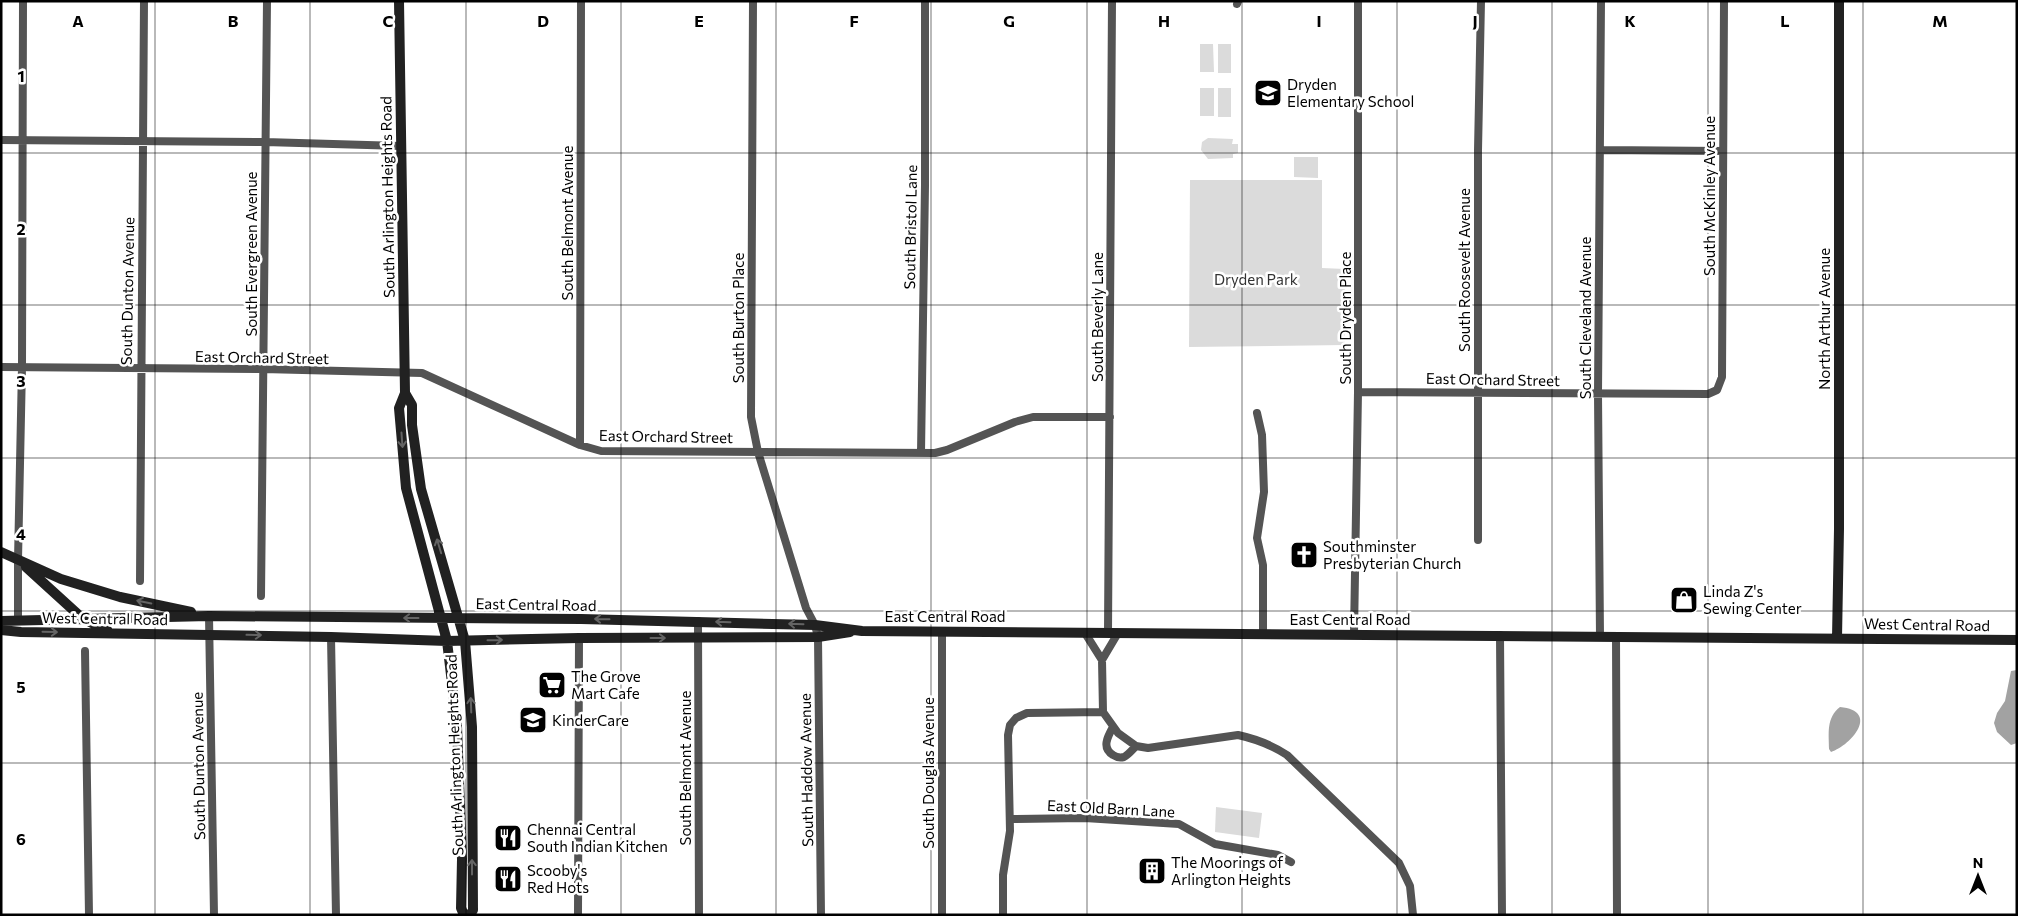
<svg xmlns="http://www.w3.org/2000/svg" width="2018" height="916" font-family="Commissioner,sans-serif">
<rect width="100%" height="100%" fill="#fff"/>
<!-- green -->
<path fill="#dbdbdb" d="M1200,44H1213L1214,72H1200Z
M1218,44H1231V73H1218Z
M1200,88H1214V116H1200Z
M1218,88H1231V117H1218Z
M1208,138L1233,139L1232,144H1238V153L1233,154V158L1208,159L1201,150L1202,142Z
M1294,157H1318V178L1294,177Z
M1190,180H1322V268L1345,269V345L1189,347Z
M1216,807L1262,813L1259,838L1215,832Z"/>
<!-- water -->
<path fill="#a2a2a2" d="M2017,670V743L2011,745L1997,732L1994,723L1997,713L2005,701L2011,671Z
M1840,707C1880,711 1852,745 1831,752L1829,749C1829,733 1826,718 1840,707Z"/>
<g fill="none" stroke-linecap="round" stroke-linejoin="round">
<!-- street -->
<path stroke="#545454" stroke-width="8" d="M753,1L751,417L758,452L806,608L815,625L818,637L821,915
M1237,4L1238,1
M1,140L265,142L401,146
M1601,150L1723,151
M1,367L263,369L422,373L580,445L601,451L935,453L947,450L1015,422L1033,417H1110
M1358,392L1708,394L1717,390L1722,377L1724,1
M1257,413L1262,435L1264,492L1257,538L1263,565V634
M580,445L581,1
M921,453L925,185V1
M1478,540V150L1481,1
M140,581L144,1
M261,596L267,1
M209,616L214,915
M18,620V560L22,367L23,1
M698,621L699,915
M942,631V915
M1085,633L1102,660
M1108,633L1112,1
M1118,633L1102,660L1103,712L1118,733L1136,746L1148,748L1238,735C1256,739 1272,745 1287,755L1399,863L1410,886L1413,915
M1354,634L1358,392V1
M1500,635L1502,915
M1600,636L1598,394L1601,1
M1616,636L1617,915
M331,637L336,915
M85,651L89,915
M1113,727C1108,736 1101,748 1113,755C1116,757 1120,758 1124,757C1128,755 1133,749 1136,746
M1010,819L1085,818L1179,824L1215,844L1278,855L1291,862
M578,915L579,638
M1003,915V875L1010,831L1008,735L1010,725L1016,718L1027,713L1103,712"/>
<!-- secondary -->
<path stroke="#212121" stroke-width="10" d="M399,1L405,393L412,405V425L421,489L465,641L472,727L473,910L470,915
M405,393L399,408L406,488L447,641L457,726L462,859L461,908L464,915
M1,552L61,579L120,597L191,612
M26,567L82,618L108,631
M1,621L209,616L581,619L815,625L862,631L2017,640
M1,630L21,632L331,637L447,641L579,638L818,637L850,632
M1837,638L1839,529V1"/>
</g>
<!-- one-way arrows -->
<defs><path id="oneway-shaft" d="M-6 0H5M1.5-3L5.5 0L1.5 3" fill="none" stroke-width="1.6" stroke-linecap="round" stroke-linejoin="round" transform="scale(1.25)"/></defs>
<g stroke="#646464">
<use href="#oneway-shaft" transform="translate(402 440) rotate(86)"/>
<use href="#oneway-shaft" transform="translate(439 546) rotate(-107)"/>
<use href="#oneway-shaft" transform="translate(144 602) rotate(-168)"/>
<use href="#oneway-shaft" transform="translate(411 618) rotate(-180)"/>
<use href="#oneway-shaft" transform="translate(602 619) rotate(-179)"/>
<use href="#oneway-shaft" transform="translate(723 622) rotate(-178)"/>
<use href="#oneway-shaft" transform="translate(796 624) rotate(-178)"/>
<use href="#oneway-shaft" transform="translate(50 632) rotate(1)"/>
<use href="#oneway-shaft" transform="translate(254 635) rotate(1)"/>
<use href="#oneway-shaft" transform="translate(658 638)"/>
<use href="#oneway-shaft" transform="translate(495 640) rotate(-1)"/>
<use href="#oneway-shaft" transform="translate(471 705) rotate(-92)"/>
<use href="#oneway-shaft" transform="translate(472 867) rotate(-90)"/>
</g>
<!-- grid -->
<path fill="none" stroke="#000" stroke-width="1" stroke-opacity="0.55" d="M155,1V915M310,1V915M466,1V915M621,1V915M776,1V915M931,1V915M1087,1V915M1242,1V915M1397,1V915M1552,1V915M1708,1V915M1863,1V915M1,153H2017M1,305H2017M1,458H2017M1,611H2017M1,763H2017"/>
<!-- icons -->
<defs>
<symbol id="school-square" viewBox="-11 -11 22 22"><rect x="-9" y="-9" width="18" height="18" rx="4" fill="#000" stroke="#fff"/><path d="M0-5L7-2L0 1L-7-2ZM-4 1L0 2.5L4 1V4Q0 6-4 4Z" fill="#fff"/></symbol>
<symbol id="church-square" viewBox="-11 -11 22 22"><rect x="-9" y="-9" width="18" height="18" rx="4" fill="#000" stroke="#fff"/><path d="M-1.2-6h2.4v3.5h3.3v2.4h-3.3V6h-2.4V-.1h-3.3v-2.4h3.3Z" fill="#fff"/></symbol>
<symbol id="shop-square" viewBox="-11 -11 22 22"><rect x="-9" y="-9" width="18" height="18" rx="4" fill="#000" stroke="#fff"/><path d="M-5-2.5h2.3a2.7 3.5 0 0 1 5.4 0H5L5.5 6h-11ZM-1.5-2.5h3a1.5 2.3 0 0 0-3 0Z" fill="#fff"/></symbol>
<symbol id="supermarket-square" viewBox="-11 -11 22 22"><rect x="-9" y="-9" width="18" height="18" rx="4" fill="#000" stroke="#fff"/><path d="M-6-5.5h2.5l.6 2H6L4.5 2H-2.5L-4.4-4H-6ZM-1.5 3.2a1.3 1.3 0 1 0 .1 0ZM3 3.2a1.3 1.3 0 1 0 .1 0Z" fill="#fff"/></symbol>
<symbol id="restaurant-square" viewBox="-11 -11 22 22"><rect x="-9" y="-9" width="18" height="18" rx="4" fill="#000" stroke="#fff"/><path d="M-5-6h1v4h1v-4h1v4h1v-4h1v5L-1.5 .5V6h-2V.5L-5-1ZM5-6V6H3V1.5H1.5Q1.5-4 5-6Z" fill="#fff"/></symbol>
<symbol id="building-square" viewBox="-11 -11 22 22"><rect x="-9" y="-9" width="18" height="18" rx="4" fill="#000" stroke="#fff"/><path d="M-4-6H4V6H1V3H-1V6H-4ZM-2.5-4.3h1.7v1.8h-1.7ZM.8-4.3h1.7v1.8H.8ZM-2.5-1h1.7V.8h-1.7ZM.8-1h1.7V.8H.8Z" fill="#fff"/></symbol>
</defs>
<g fill-rule="evenodd">
<use href="#school-square" x="1252" y="77" width="32" height="32"/>
<use href="#church-square" x="1288" y="539" width="32" height="32"/>
<use href="#shop-square" x="1668" y="584" width="32" height="32"/>
<use href="#supermarket-square" x="536" y="669" width="32" height="32"/>
<use href="#school-square" x="517" y="704" width="32" height="32"/>
<use href="#restaurant-square" x="492" y="822" width="32" height="32"/>
<use href="#building-square" x="1136" y="855" width="32" height="32"/>
<use href="#restaurant-square" x="492" y="863" width="32" height="32"/>
</g>
<g text-anchor="middle" dominant-baseline="central" stroke-width="5" stroke-linejoin="round" paint-order="stroke">
<!-- poi labels -->
<g font-size="15" fill="#000" stroke="#fff" text-anchor="start">
<text x="1287" y="84">Dryden<tspan x="1287" dy="17">Elementary School</tspan></text>
<text x="1323" y="546">Southminster<tspan x="1323" dy="17">Presbyterian Church</tspan></text>
<text x="1703" y="591">Linda Z's<tspan x="1703" dy="17">Sewing Center</tspan></text>
<text x="571" y="676">The Grove<tspan x="571" dy="17">Mart Cafe</tspan></text>
<text x="552" y="720">KinderCare</text>
<text x="527" y="829">Chennai Central<tspan x="527" dy="17">South Indian Kitchen</tspan></text>
<text x="1171" y="862">The Moorings of<tspan x="1171" dy="17">Arlington Heights</tspan></text>
<text x="527" y="870">Scooby's<tspan x="527" dy="17">Red Hots</tspan></text>
</g>
<!-- street labels -->
<g font-size="15" fill="#000" stroke="#fff">
<text transform="translate(1709 196) rotate(-90)">South McKinley Avenue</text>
<text transform="translate(387 197) rotate(-91)">South Arlington Heights Road</text>
<text transform="translate(567 223) rotate(-90)">South Belmont Avenue</text>
<text transform="translate(910 227) rotate(-89)">South Bristol Lane</text>
<text transform="translate(251 254) rotate(-90)">South Evergreen Avenue</text>
<text transform="translate(1464 270) rotate(-90)">South Roosevelt Avenue</text>
<text transform="translate(127 291) rotate(-89)">South Dunton Avenue</text>
<text transform="translate(1097 317) rotate(-90)">South Beverly Lane</text>
<text transform="translate(738 318) rotate(-90)">South Burton Place</text>
<text transform="translate(1345 318) rotate(-90)">South Dryden Place</text>
<text transform="translate(1585 318) rotate(-90)">South Cleveland Avenue</text>
<text transform="translate(1824 319) rotate(-90)">North Arthur Avenue</text>
<text transform="translate(262 357) rotate(1)">East Orchard Street</text>
<text transform="translate(1493 379) rotate(1)">East Orchard Street</text>
<text transform="translate(666 436) rotate(1)">East Orchard Street</text>
<text transform="translate(536 604) rotate(1)">East Central Road</text>
<text x="945" y="616">East Central Road</text>
<text transform="translate(105 618) rotate(1)">West Central Road</text>
<text x="1350" y="619">East Central Road</text>
<text transform="translate(1927 624) rotate(1)">West Central Road</text>
<text transform="translate(454 755) rotate(-92)">South Arlington Heights Road</text>
<text transform="translate(198 766) rotate(-91)">South Dunton Avenue</text>
<text transform="translate(685 768) rotate(-90)">South Belmont Avenue</text>
<text transform="translate(806 770) rotate(-91)">South Haddow Avenue</text>
<text transform="translate(928 773) rotate(-90)">South Douglas Avenue</text>
<text transform="translate(1111 808) rotate(3)">East Old Barn Lane</text>
</g>
<!-- park labels -->
<g font-size="15" fill="#323232" stroke="#fff">
<text x="1256" y="279">Dryden Park</text>
</g>
</g>
<g font-size="16" text-anchor="middle" font-weight="bold" fill="#000" stroke="#fff" stroke-width="5" stroke-linejoin="round" paint-order="stroke">
<text x="78" y="27">A</text>
<text x="233" y="27">B</text>
<text x="388" y="27">C</text>
<text x="543" y="27">D</text>
<text x="699" y="27">E</text>
<text x="854" y="27">F</text>
<text x="1009" y="27">G</text>
<text x="1164" y="27">H</text>
<text x="1319" y="27">I</text>
<text x="1475" y="27">J</text>
<text x="1630" y="27">K</text>
<text x="1785" y="27">L</text>
<text x="1940" y="27">M</text>
<text x="21" y="82">1</text>
<text x="21" y="235">2</text>
<text x="21" y="387">3</text>
<text x="21" y="540">4</text>
<text x="21" y="693">5</text>
<text x="21" y="845">6</text>
</g>
<!-- border -->
<rect width="2018" height="916" fill="none" stroke="#000000" stroke-width="5"/>
<!-- north arrow -->
<g transform="translate(1978 876)" stroke="#ffffff" stroke-width="4" paint-order="stroke">
<path d="M0-4L9 19L0 12L-9 19Z" fill="#000000"/>
<text y="-8" font-size="14" font-weight="bold" text-anchor="middle" fill="#000000">N</text>
</g>
</svg>
